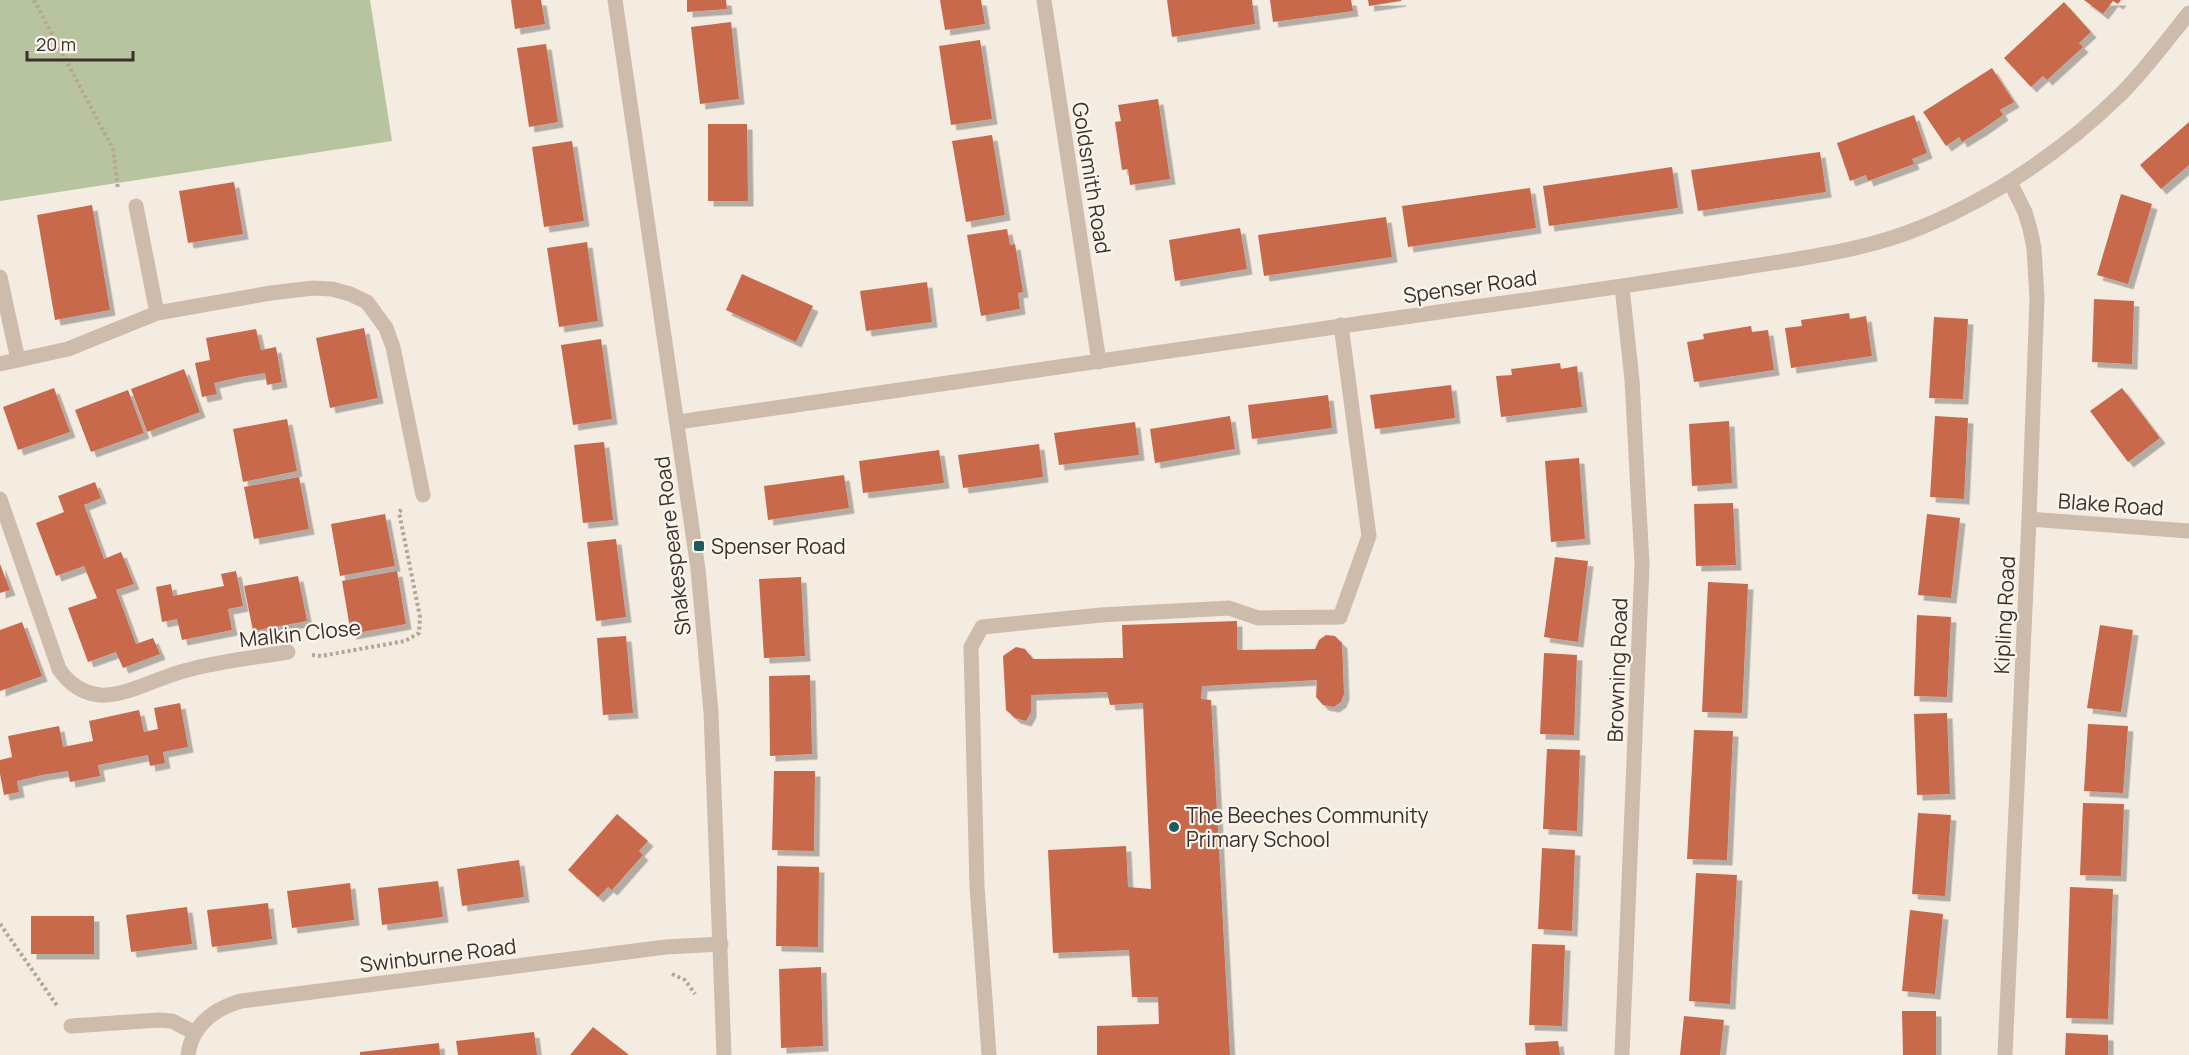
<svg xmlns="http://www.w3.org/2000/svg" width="2189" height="1055" font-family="Manrope,sans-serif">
<defs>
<filter id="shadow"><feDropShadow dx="5.5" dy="5.5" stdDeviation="0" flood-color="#0004"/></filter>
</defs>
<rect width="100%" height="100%" fill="#f4ebe1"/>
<!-- green -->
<path fill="#b8c4a0" d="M0,0H370L392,141L0,201Z"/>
<!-- building -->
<path fill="#c8694b" filter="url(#shadow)" d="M511,0H541L545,24L515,29Z
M687,0H726L727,9L687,12Z
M940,0H981L985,24L945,30Z
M1167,0H1252L1255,24L1172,37Z
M1270,0H1351L1353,11L1273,22Z
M1368,0H1401V1L1369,6Z
M2084,0H2121L2118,4L2113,1L2103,14Z
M2064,2L2091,32L2079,43L2083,47L2047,80L2043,76L2031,87L2004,58Z
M731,22L739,99L700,104L691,27Z
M980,40L992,119L951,125L939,46Z
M546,44L558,122L529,127L517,48Z
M1992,68L2014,102L2000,110L2003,115L1983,129L1962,142L1959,137L1946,146L1923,112Z
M1158,99L1170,179L1130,185L1128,169L1122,170L1115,122L1121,121L1118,105Z
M1914,115L1927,153L1912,159L1914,164L1868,181L1866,175L1850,181L1837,143Z
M2189,122V165L2161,189L2140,165Z
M708,124H747L748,201H708Z
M992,135L1005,215L966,222L952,141Z
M572,141L584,221L544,227L532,147Z
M1820,152L1826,192L1698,211L1691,170Z
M1672,167L1678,208L1549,226L1543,186Z
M234,182L243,234L188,243L179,191Z
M1530,188L1536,228L1408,247L1402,206Z
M2121,194L2152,204L2128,284L2097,275Z
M92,205L110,310L55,320L37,215Z
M1386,217L1392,257L1264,276L1258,235Z
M1240,228L1247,269L1175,281L1169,240Z
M1007,229L1010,245L1015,244L1023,292L1018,293L1020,309L981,316L967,235Z
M587,242L598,321L559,327L547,248Z
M742,274L813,306L796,342L726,310Z
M927,282L932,322L866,331L860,291Z
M2094,299L2134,301L2132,364L2092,362Z
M1849,313L1850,319L1866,316L1872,356L1791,368L1785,328L1802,326L1801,320Z
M1934,317L1968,319L1963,399L1929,398Z
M1751,326L1752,332L1768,330L1774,370L1694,382L1687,342L1704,339L1703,334Z
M364,328L378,398L330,408L316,338Z
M256,329L261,350L276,347L282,382L267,385L265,373L240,377L214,383L217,394L202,397L195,363L210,360L206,338Z
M601,339L612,419L573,425L561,345Z
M1560,363L1561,369L1577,366L1582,407L1501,417L1496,376L1512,375L1511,369Z
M184,369L200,412L147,432L131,389Z
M1451,385L1455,418L1375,429L1370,395Z
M54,388L70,432L18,450L3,407Z
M2122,388L2160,438L2128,462L2090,411Z
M128,390L144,433L91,452L75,410Z
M1328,395L1332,428L1252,439L1248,405Z
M1230,416L1235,449L1155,463L1150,429Z
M1935,416L1968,418L1964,499L1930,497Z
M287,419L297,471L243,482L233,429Z
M1729,421L1732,483L1692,486L1689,424Z
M1135,422L1139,455L1059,465L1054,433Z
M604,442L613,520L583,523L574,445Z
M1039,444L1043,477L963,488L958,455Z
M939,450L944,483L863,493L859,461Z
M1579,458L1585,539L1551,542L1545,461Z
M844,475L849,508L768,520L764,486Z
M299,477L309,529L254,539L244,487Z
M95,482L101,498L84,505L104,559L121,552L134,584L116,590L136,644L153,638L160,654L123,668L116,652L88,662L68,608L97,598L84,566L56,576L36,523L64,512L58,496Z
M1733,503L1736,565L1696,566L1694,504Z
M385,514L395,566L340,576L331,524Z
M1927,514L1960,518L1951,598L1918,595Z
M616,539L626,617L596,621L587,542Z
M1555,557L1588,561L1578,642L1544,637Z
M0,564L10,590L0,593Z
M236,571L243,606L228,609L232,630L182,640L177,619L162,622L156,587L171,584L173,596L224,586L221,574Z
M397,571L406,624L351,634L342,581Z
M298,576L307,621L253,631L244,586Z
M801,577L805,656L764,658L759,579Z
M1708,582L1748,584L1742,713L1702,712Z
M1917,615L1951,617L1947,697L1914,696Z
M1237,621V650L1315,649L1319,640L1326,635L1335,636L1342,643L1344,694L1341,702L1334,707L1323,705L1316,697L1317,680L1202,686L1201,699L1211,700L1230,1055H1097V1026L1159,1024L1158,997H1132L1129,950L1053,953L1048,850L1126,846L1128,887L1151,889L1143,703L1110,705L1107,692L1031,695V712L1026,721L1015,718L1006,710L1003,656L1016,647L1025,649L1033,659L1123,658L1122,625Z
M22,622L42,676L0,691V630Z
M2100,625L2133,630L2121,712L2087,708Z
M626,636L633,713L603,715L597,638Z
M1544,653L1577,655L1574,735L1540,734Z
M810,675L812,754L770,756L769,676Z
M180,703L188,747L163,752L165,763L150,766L148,755L98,765L100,776L70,782L68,771L42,775L17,781L19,792L4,795L0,774V760L12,757L8,736L59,726L63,747L93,741L89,721L139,710L144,732L158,729L154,708Z
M1947,713L1950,794L1917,795L1914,714Z
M2088,724L2128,726L2123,793L2084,791Z
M1694,730L1733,731L1727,860L1687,859Z
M1547,749L1580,750L1577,831L1543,829Z
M774,771H815L814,851L772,850Z
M2083,803L2124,804L2121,876L2080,875Z
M1918,813L1951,815L1945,896L1912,894Z
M617,814L648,841L639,851L643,855L612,890L608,887L598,897L568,870Z
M1542,848L1575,850L1572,931L1538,929Z
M519,860L524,897L462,906L457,869Z
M777,866L819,867L818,947L776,946Z
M1696,873L1737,875L1730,1004L1689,1001Z
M438,881L443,917L382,925L378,888Z
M350,883L354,920L292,928L287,891Z
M2070,887L2113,889L2108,1019L2066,1018Z
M268,903L272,939L212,947L207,910Z
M187,907L192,944L131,952L126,915Z
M1910,910L1943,914L1935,994L1902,991Z
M31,916H94V954H31Z
M1532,944L1565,945L1562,1026L1529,1025Z
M821,967L823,1046L781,1048L779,969Z
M1902,1011H1936V1055H1903Z
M1684,1016L1724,1020L1720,1055H1680Z
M593,1027L624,1051L629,1055H570Z
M534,1032L537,1055H458L456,1041Z
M2066,1033L2108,1035V1055H2065Z
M1558,1041L1560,1055H1526L1525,1043Z
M439,1043L440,1055H360V1052Z"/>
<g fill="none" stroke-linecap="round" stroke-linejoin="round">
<!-- path -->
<path stroke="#b9a596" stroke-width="4" stroke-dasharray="3 3" stroke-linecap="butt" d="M34,0L113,149L118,189
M312,655L321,656L405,641L419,633L420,617L399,512L402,509
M0,924L58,1007
M672,974L685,980L695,994"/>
<!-- lane -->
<path stroke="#cdbbac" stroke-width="15" d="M989,1055L977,887L971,647L982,627L1101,615L1229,608L1258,618L1340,617L1369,536L1341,325"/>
<!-- street -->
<path stroke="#cdbbac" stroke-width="15" d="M615,0L698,569L711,712L724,1055
M1044,0L1099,362
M136,206L157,313
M0,277L18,360
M0,364L68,349L157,313L271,293L313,288L332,289L350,294L367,302L386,328L393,347L423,495
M678,422C937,386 1195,345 1453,310C1549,297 1645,283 1741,268C1801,258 1865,251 1922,227C1996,196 2064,150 2122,93C2146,69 2167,40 2189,13
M0,499L59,669C69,684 82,693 100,695C125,697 159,677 184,671C217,661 253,658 288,652
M2029,519L2189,531
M71,1026L159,1020L172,1021L195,1033
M188,1055C192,1025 214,1009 241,1001L666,947L721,944
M1622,1055L1642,564L1632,380L1622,287
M2005,1055L2029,519L2037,298L2034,248L2030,229L2025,212L2010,182"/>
</g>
<!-- markers -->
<g fill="#1f5a5e" stroke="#fbf5ee" stroke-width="2">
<rect x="693" y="540" width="12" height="12" rx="3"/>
<circle cx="1174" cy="827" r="6"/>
</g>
<g text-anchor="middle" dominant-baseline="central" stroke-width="4.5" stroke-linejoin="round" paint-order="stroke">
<!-- street labels -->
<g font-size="21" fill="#3b302b" stroke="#fbf5ee">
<text transform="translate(1092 178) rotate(81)">Goldsmith Road</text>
<text transform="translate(1470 286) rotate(-8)">Spenser Road</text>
<text transform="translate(2111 504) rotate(4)">Blake Road</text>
<text transform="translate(672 546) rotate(-97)">Shakespeare Road</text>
<text transform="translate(2004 615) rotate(-87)">Kipling Road</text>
<text transform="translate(300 633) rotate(-6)">Malkin Close</text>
<text transform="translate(1617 670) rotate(-88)">Browning Road</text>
<text transform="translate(438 955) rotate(-7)">Swinburne Road</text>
</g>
<!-- poi labels -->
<g font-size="21" fill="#3b302b" stroke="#fbf5ee" text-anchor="start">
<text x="711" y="546">Spenser Road</text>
<text x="1186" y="815">The Beeches Community<tspan x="1186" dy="24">Primary School</tspan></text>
</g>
</g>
<!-- scale -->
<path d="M27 51v9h106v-9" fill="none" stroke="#3b302b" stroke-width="3"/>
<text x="36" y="51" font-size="18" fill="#3b302b" stroke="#fbf5ee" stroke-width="4.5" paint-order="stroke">20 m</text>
</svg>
